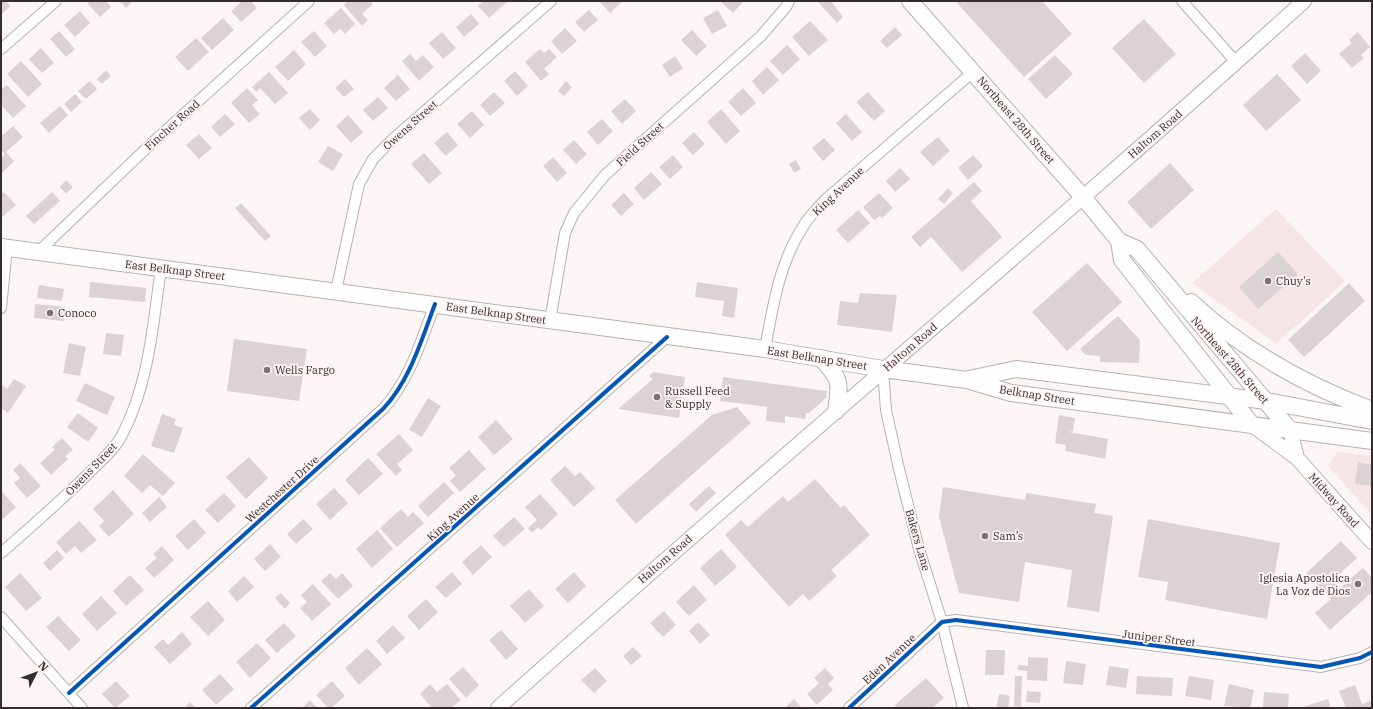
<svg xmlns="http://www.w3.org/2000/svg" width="1373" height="709" font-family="'IBM Plex Serif',serif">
<rect width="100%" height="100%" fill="#fcf5f5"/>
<!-- built -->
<path fill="#f5e5e5" d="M1276,209L1345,281L1276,344L1192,283Z
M1337,452L1372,456V515L1328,466Z"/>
<!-- building -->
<path fill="#dbd3d3" d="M1,1H6L10,6L1,15Z
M90,1H106L111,7L100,17L87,3Z
M120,1H133L126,8Z
M242,1H251L257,8L241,22L231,11Z
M348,1H370L373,4L362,14L368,20L362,26L344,5Z
M483,1H508L489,18L478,6Z
M599,1H623L610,13Z
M720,1H744L733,13Z
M817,1H831L843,17L837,23Z
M959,1H1042L1072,34L1024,77L957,3Z
M341,8L355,24L345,34L340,29L334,34L324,23Z
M589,10L598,20L584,32L575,22Z
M718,10L727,26L712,34L703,18Z
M80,11L90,23L75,37L64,25Z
M471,14L479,24L464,37L456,27Z
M223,18L234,30L212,50L201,38Z
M1144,19L1176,54L1144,83L1112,48Z
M810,21L828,40L809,56L792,37Z
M895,27L902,35L887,48L880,41Z
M565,28L577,41L562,54L551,41Z
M692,30L707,46L696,56L681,40Z
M59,31L75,49L66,57L50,39Z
M314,31L327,46L315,57L301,42Z
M442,32L456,48L443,59L429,43Z
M1358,32L1370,47L1361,55L1364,58L1352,68L1339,54L1352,43L1349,40Z
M196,38L209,52L188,71L175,57Z
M787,45L800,59L783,75L770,61Z
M41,48L54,63L42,73L29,59Z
M540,49L544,53L549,49L557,57L544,69L549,74L541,81L525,62Z
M294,50L306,64L288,81L275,67Z
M1305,53L1321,71L1307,84L1291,66Z
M410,54L416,61L423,55L434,67L419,81L402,61Z
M1055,55L1073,74L1046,99L1028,79Z
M675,56L683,68L670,77L662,65Z
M21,61L42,84L28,97L7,74Z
M767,67L779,80L763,95L752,81Z
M106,70L111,76L102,84L97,79Z
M515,71L528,86L517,96L504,81Z
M269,72L288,93L275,104L260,88L256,92L252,87Z
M1277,74L1301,100L1266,131L1243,105Z
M398,75L410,89L396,101L384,88Z
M345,79L354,89L344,97L335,88Z
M90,81L97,89L86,99L78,91Z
M566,81L572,87L564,96L558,91Z
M7,85L26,106L13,118L1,105V88L2,89Z
M247,88L258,100L252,105L260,114L249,123L231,103Z
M743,88L756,103L741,116L728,102Z
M494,92L505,103L490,116L480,105Z
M868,92L885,111L874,121L856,102Z
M75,94L82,102L71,112L64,104Z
M378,97L388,108L373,121L363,110Z
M625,99L636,111L622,124L611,111Z
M60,106L68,115L49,133L40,123Z
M310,109L320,120L310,130L299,118Z
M721,109L740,131L726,144L707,122Z
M472,111L484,125L470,138L457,124Z
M225,114L235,124L220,137L211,127Z
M846,114L862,132L852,141L836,123Z
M348,115L363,132L351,143L336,126Z
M602,119L613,131L598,145L587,132Z
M13,126L23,137L6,152L14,161L1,174V158L5,154L1,150V134L3,135Z
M447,132L458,145L446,156L434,143Z
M694,132L705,144L693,155L682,143Z
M199,134L212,148L199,159L186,145Z
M938,137L950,151L933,166L920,152Z
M824,138L835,150L823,161L812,148Z
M574,140L587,154L576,164L563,150Z
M328,146L343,154L333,171L318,162Z
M424,153L442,173L429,184L411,164Z
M673,155L683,167L670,179L659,167Z
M973,155L983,166L968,180L958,168Z
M553,157L567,173L557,182L543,166Z
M796,160L801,169L794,173L789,164Z
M1170,163L1194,190L1151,229L1127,202Z
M900,168L910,179L895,192L886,181Z
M651,172L662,184L644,200L634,188Z
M66,180L73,187L66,194L60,187Z
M974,182L982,191L971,201L1002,237L962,272L931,237L920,247L911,237Z
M948,188L953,193L944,204L938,199Z
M4,192L16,205L1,218V194Z
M52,192L60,201L34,224L26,216Z
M624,193L634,204L621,216L611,205Z
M879,193L893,208L882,218L880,216L874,220L863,207Z
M241,203L271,236L265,241L235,208Z
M858,210L870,223L848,243L836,230Z
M1278,252L1298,274L1258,309L1239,287Z
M1087,263L1122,302L1067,351L1032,312Z
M90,282L146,288L145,302L89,297Z
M697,282L738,288L734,318L722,316L724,301L695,297Z
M1349,283L1365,301L1304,357L1288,340Z
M39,285L64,289L62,301L37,298Z
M860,293L897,295L892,332L837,325L840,301L858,303Z
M35,304L65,307L64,321L34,318Z
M1118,316L1140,340L1139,363L1100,362V356L1086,355L1080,349Z
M106,333L124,335L121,356L103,354Z
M234,339L307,349L299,401L227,391Z
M69,343L86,347L80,376L63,373Z
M653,372L685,377L679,418L618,409L653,379L649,376Z
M723,377L827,391L826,398L809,413H806L805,419L785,416V423L766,421L767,407L720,401Z
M14,379L26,386L8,413L1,408V384L7,389Z
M85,383L115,397L107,415L76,401Z
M428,398L441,406L422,437L409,430Z
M737,407L751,423L636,524L615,500L712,415Z
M78,413L98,428L88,442L67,427Z
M162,414L176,419L174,425L183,428L174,453L151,446Z
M1059,415L1075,418L1073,431L1069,432L1108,439L1105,459L1065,451L1066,445L1055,443Z
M496,420L513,439L494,455L478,437Z
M399,434L413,450L397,464L402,470L396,476L376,454Z
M62,438L73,450L65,456L68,459L51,475L40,463L55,450L52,447Z
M469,450L486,469L460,492L450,481L456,475L449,468Z
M143,454L175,483L163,496L150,485L142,493L124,476Z
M249,457L268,478L246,499L226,477Z
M368,458L383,474L359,495L345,480Z
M1358,462L1372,465V486L1355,484Z
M20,463L41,486L27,498L14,483L20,478L13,470Z
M565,466L575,476L580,472L595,488L574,507L550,480Z
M815,479L841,508L844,505L870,535L831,570L837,576L809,601L803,594L789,607L725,535L741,520L748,527L783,496L788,502Z
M444,482L454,493L428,517L418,506Z
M709,486L716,493L696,512L689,504Z
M943,487L1025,500L1026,493L1096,504L1094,513L1113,516L1099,612L1067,607L1072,570L1025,562L1019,602L959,593L939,517Z
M334,488L348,503L330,520L316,504Z
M113,490L134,514L109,537L99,526L104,521L93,509Z
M1,491L16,507L1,521Z
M224,493L236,506L218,523L205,510Z
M540,494L558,514L541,530L538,527L532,533L528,528L537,520L525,507Z
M159,497L167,507L150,522L142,513Z
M401,509L408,517L413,512L424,523L397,547L380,528Z
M514,517L525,529L504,547L493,536Z
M194,519L206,533L188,550L175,536Z
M303,519L313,529L296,544L287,534Z
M1148,519L1280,543L1267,619L1165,600L1168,582L1138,577Z
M79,521L97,540L81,553L75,546L66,554L56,542Z
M377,530L393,549L372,568L356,549Z
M1341,541L1357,558L1333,580L1340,588L1363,568L1372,578V592L1330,630L1315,613L1331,599L1306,573Z
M270,544L281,557L265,571L254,559Z
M481,545L492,557L473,575L462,562Z
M162,546L174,560L154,578L145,568L157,558L153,554Z
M721,549L737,567L715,586L700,568Z
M57,550L64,558L50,571L43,563Z
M452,572L462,584L446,598L435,587Z
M574,572L586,586L568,603L555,589Z
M20,573L42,598L26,611L5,587Z
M330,573L336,579L342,573L353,586L338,599L321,581Z
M130,575L144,590L126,606L113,591Z
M244,576L254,587L237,602L228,591Z
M313,584L331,604L312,621L300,608L307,602L301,595Z
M694,585L707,600L689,616L676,602Z
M529,589L544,606L525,623L510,606Z
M281,593L290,603L285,609L275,598Z
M101,596L117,613L97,631L82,614Z
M426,599L438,612L419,630L407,616Z
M208,601L225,620L208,636L190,617Z
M664,611L676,625L663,637L650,623Z
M58,616L81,640L69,651L46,627Z
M698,622L710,635L700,644L689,631Z
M284,623L296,636L277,653L265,640Z
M393,625L405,638L387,654L376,641Z
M501,630L518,649L506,660L489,640Z
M182,632L192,644L170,664L154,647L163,639L168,645Z
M257,643L271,658L250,678L236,662Z
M633,647L642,656L631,665L623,656Z
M367,648L382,664L359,685L345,668Z
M986,650H1005L1004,675H985Z
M1028,657L1048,658L1047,681L1027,680V671L1018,670V665L1028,666Z
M1066,661L1086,664L1083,685L1063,683Z
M1109,666L1129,669L1126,688L1106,685Z
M463,667L479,685L466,698L449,679Z
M595,668L607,681L594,693L581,680Z
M825,668L834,678L828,684L833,690L817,705L807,694L819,683L814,678Z
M220,674L234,689L216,705L202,690Z
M1015,676H1022L1021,707L1014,706Z
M1137,676L1173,678L1172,696L1136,694Z
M1189,676L1214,680L1211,700L1185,696Z
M926,678L944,698L933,708H914L912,706L910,708H897L895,705Z
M116,681L130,696L115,708L102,694Z
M332,681L345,696L331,708H328L316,695Z
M430,684L437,692L447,684L461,700L451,708H432L420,694Z
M1229,684L1254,690L1250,708L1224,706Z
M1355,685L1362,704L1372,700V708H1346L1339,691Z
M1027,691L1041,692L1040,703L1026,702Z
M1264,692L1289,694L1288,708H1263Z
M999,694L1010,696L1008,708H996Z
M794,699L802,708H785Z
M1328,699L1331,708H1300Z
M310,700L317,708H302Z
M190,702L196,708H184Z"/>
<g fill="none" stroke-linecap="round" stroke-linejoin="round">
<defs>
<path id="street" d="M1182,1L1236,62
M1,49L56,1
M38,252L152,143L309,1
M336,291L359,184L373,159L393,139L551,1
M1,308L7,248
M550,321L565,233L574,213L605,175L760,37L786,7L789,1
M765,349C773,306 779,263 804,225C809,216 818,208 826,199L973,72
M883,369L886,410L899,469L919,549L942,622L963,708
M1,553C30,528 58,503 86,476C98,463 114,451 122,435C149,384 153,324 161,268
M1,617L82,708
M69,693L383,409C410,380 421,341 435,304
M251,708L667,337
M849,708L942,622L956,620L1321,667L1360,658L1372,652"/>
<path id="secondary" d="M1252,425L1297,458L1372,542
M1290,430L1297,458
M498,708C764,469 1039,241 1304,1"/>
<path id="primary" d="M910,1L1083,197L1119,241L1137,249L1290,430
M1119,241L1122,260L1252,425
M1,247L765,349L883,369L967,380L1011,393L1372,441
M1191,302C1244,351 1305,385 1372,410
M821,358C842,382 840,380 836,411
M969,379L1016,369L1266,401L1372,421"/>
</defs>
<!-- street casing -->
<use href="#street" stroke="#b8b1b1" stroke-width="12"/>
<!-- secondary casing -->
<use href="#secondary" stroke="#b8b1b1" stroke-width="16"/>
<!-- primary casing -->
<use href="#primary" stroke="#b8b1b1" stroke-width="18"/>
<!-- street -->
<use href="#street" stroke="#fffefe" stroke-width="10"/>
<!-- secondary -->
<use href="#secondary" stroke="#fffefe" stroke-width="14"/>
<!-- primary -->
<use href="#primary" stroke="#fffefe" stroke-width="16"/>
<defs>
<path id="cycleway" d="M69,693L383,409C410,380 421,341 435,304
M251,708L667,337
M849,708L942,622L956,620L1321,667L1360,658L1372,652"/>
</defs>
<!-- cycleway casing -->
<use href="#cycleway" stroke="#fff2f2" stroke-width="6"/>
<!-- cycleway -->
<use href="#cycleway" stroke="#0057b8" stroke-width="4"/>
</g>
<!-- markers -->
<g fill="#7b7373" stroke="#fff2f2" stroke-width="1.5">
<circle cx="1268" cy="281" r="4"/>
<circle cx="50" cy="313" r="4"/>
<circle cx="267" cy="370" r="4"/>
<circle cx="657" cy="397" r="4"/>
<circle cx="985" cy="536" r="4"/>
<circle cx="1358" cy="584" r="4"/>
</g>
<g text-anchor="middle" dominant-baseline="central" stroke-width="3.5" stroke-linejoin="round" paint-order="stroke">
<!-- street labels -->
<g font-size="11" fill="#352d2d" stroke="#fff2f2">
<text transform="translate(1016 120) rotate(49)">Northeast 28th Street</text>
<text transform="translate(172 125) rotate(-42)">Fincher Road</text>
<text transform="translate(410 125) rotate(-42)">Owens Street</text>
<text transform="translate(1155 134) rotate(-41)">Haltom Road</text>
<text transform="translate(640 144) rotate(-42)">Field Street</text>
<text transform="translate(838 191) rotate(-43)">King Avenue</text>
<text transform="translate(175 270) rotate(7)">East Belknap Street</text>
<text transform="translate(496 313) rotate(8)">East Belknap Street</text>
<text transform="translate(910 347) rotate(-41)">Haltom Road</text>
<text transform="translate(817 358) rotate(9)">East Belknap Street</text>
<text transform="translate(1230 360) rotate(49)">Northeast 28th Street</text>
<text transform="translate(1037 395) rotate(9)">Belknap Street</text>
<text transform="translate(91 469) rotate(-46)">Owens Street</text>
<text transform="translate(282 489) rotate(-42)">Westchester Drive</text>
<text transform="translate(1334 500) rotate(48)">Midway Road</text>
<text transform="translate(453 517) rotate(-42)">King Avenue</text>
<text transform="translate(918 540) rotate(74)">Bakers Lane</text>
<text transform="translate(665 559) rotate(-41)">Haltom Road</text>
<text transform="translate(1159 638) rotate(7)">Juniper Street</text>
<text transform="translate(889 659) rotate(-43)">Eden Avenue</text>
</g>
<!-- poi labels -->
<g font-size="11" fill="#352d2d" stroke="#fff2f2" text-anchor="start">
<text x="1276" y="281">Chuy's</text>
<text x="58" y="313">Conoco</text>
<text x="275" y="370">Wells Fargo</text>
<text x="665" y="391">Russell Feed<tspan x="665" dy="13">&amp; Supply</tspan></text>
<text x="993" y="536">Sam’s</text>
<text x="1350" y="578" text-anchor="end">Iglesia Apostolica<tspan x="1350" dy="13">La Voz de Dios</tspan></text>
</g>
</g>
<!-- border -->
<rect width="1373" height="709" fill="none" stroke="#352d2d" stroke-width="4"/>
<!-- north arrow -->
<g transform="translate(36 673) rotate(48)" stroke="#fff2f2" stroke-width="3" paint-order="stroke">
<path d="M0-3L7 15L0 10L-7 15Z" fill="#352d2d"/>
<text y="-6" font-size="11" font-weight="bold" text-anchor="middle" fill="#352d2d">N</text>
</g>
</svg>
